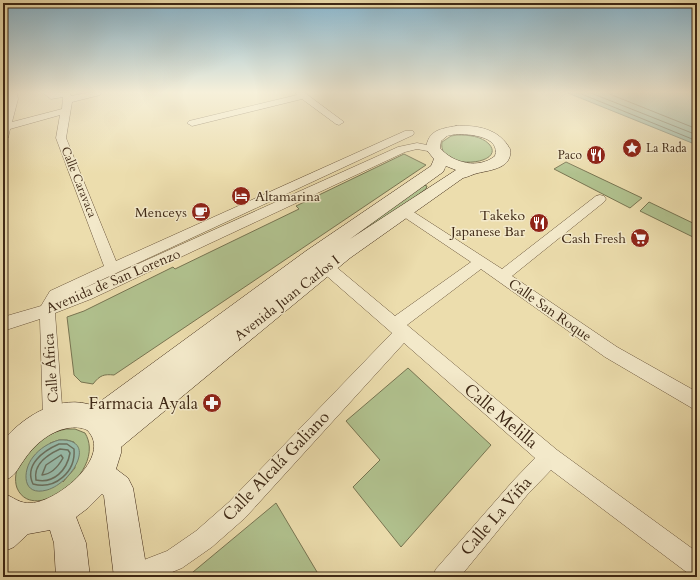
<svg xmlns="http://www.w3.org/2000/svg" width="700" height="580" font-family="Cardo,serif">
<rect width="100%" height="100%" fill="#ecddad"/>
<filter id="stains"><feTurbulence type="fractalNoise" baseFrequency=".005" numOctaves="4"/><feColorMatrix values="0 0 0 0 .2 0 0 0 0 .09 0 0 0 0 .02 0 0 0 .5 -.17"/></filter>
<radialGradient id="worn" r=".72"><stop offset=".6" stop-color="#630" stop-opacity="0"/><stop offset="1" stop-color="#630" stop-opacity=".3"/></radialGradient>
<!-- green -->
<path fill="#b1c28f" stroke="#787552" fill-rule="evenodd" d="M457,135C469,135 481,136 489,144C508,165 437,172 442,142L451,136Z
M404,154L426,165L114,375C104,374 100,375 93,384L81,382L74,375L67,317L84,311L173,267L175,269L299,209L296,206Z
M566,162L642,198L630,208L554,169Z
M424,185L427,186L426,189L353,242L343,243Z
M649,202L697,225V239L640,211Z
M408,368L491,445L401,547L353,487L380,460L346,421Z
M66,429H75L85,433C108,471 33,526 17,488C14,480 16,469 20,461C30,444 47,433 66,429ZM59,440H67L74,442L75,468L63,482L50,443Z
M276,503L320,577H187Z"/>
<!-- water -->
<path fill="#99bcab" stroke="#75816f" d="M568,93H697V145Z
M59,440C99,438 72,483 47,490C22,497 22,471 33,457C40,448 49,443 59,440Z"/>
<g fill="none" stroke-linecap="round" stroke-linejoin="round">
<!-- shore-far1 -->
<path stroke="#6c7260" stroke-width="1" d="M579,93L697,141
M591,93L697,135
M607,93L697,129"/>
<!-- shore -->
<path stroke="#6c7260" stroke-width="1.5" d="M59,444H67L74,449C76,472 55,490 33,484C24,465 43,451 59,444Z
M60,449L68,450L70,453C67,470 54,484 36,480C33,464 47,455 60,449Z
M61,455L63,458C58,467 52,474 42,475L46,465Z"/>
<defs>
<path id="street" d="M9,93H17L18,99L12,122L62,109L63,97L51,99L43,93H70L71,96L87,93H101L100,95L72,102L66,138L116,261L405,131H413L414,133L413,135L69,295L398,147L417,143L437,147L438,149L433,152L417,149L405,152L91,299L55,313L63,419L60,426L53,428L46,426L43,419L40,319L3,331V317L41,306L50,291L104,266L56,138L60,115L10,129L8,138L3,141V119Z
M296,93H305L344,122L339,125L336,124L302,99L192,126L187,123L189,121L297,95Z
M600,195L604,196L606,199L604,202L512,276L617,347L697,392V411L605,357L481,269L407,325L557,450L697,552V577L689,574L551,470L527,495L460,577H432L436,569L513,481L535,458L404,343L245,518L212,547L182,568L160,577H119L123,568L167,551L196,531L229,502L392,333L313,264L311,260L313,256L318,255L323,256L395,316L471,262L401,215L399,212L401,209H409L502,269L596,196Z"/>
<path id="secondary" d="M456,126C478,125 499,129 510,149C513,168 491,170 478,173C473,174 468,177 463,178L350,258L121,447V453L116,469L128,478L133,488L148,577H114L104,496L102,494L88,508L76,517L86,543L90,577H56L54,543L50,530L28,534L14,547L3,552V493C13,497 20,504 31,503C57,502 114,456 87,430C81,427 74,427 68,428C50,431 34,445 24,460C16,471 16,476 3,481V441C23,416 61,393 94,406L306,251L431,166L434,159L426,149C428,130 440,129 456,126ZM456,134C469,134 501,136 495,156C479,169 454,164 440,148L441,141L447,136ZM446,166L456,170L350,239L443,172Z"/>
</defs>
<!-- street casing -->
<use href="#street" stroke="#6a553b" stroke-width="1"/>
<!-- secondary casing -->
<use href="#secondary" stroke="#3e2815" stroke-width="1"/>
<!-- street -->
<use href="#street" fill="#f3e9ca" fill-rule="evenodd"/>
<!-- secondary -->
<use href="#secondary" fill="#f3e9ca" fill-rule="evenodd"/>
</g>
<!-- sky -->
<linearGradient id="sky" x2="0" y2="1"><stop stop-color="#88b7d0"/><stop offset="0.53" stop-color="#f6f0da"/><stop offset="1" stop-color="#f6f0da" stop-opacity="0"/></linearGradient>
<rect width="700" height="174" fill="url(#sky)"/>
<!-- icons -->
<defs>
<symbol id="sight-disc" viewBox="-11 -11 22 22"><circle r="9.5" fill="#8f2418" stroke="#f3e9ca"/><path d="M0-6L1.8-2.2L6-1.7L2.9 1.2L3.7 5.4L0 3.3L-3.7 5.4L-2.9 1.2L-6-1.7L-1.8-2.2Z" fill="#fff"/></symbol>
<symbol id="restaurant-disc" viewBox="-11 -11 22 22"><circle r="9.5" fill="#8f2418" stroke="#f3e9ca"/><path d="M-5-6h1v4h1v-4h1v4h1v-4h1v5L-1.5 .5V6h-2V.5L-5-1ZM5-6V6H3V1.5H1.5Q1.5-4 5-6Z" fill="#fff"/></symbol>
<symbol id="hotel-disc" viewBox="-11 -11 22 22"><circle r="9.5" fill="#8f2418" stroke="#f3e9ca"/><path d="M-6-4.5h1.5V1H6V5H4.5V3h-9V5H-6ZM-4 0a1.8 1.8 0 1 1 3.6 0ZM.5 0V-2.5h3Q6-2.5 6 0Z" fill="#fff"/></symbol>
<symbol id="cafe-disc" viewBox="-11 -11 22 22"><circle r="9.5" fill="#8f2418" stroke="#f3e9ca"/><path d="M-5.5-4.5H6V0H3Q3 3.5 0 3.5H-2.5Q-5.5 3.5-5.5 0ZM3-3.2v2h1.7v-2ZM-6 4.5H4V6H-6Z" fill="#fff"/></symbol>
<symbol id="supermarket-disc" viewBox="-11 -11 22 22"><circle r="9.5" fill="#8f2418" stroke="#f3e9ca"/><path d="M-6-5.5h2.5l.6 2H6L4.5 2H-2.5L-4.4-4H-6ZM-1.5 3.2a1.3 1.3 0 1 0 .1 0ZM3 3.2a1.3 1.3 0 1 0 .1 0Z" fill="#fff"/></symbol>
<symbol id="pharmacy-disc" viewBox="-11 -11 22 22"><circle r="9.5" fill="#8f2418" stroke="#f3e9ca"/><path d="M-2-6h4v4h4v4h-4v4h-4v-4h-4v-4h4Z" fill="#fff"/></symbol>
</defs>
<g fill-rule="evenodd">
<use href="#sight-disc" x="621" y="137" width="22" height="22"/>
<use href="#restaurant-disc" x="585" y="144" width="22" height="22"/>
<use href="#hotel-disc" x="230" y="185" width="22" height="22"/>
<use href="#cafe-disc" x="190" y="201" width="22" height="22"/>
<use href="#restaurant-disc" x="528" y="212" width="22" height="22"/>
<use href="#supermarket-disc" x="629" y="227" width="22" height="22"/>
<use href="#pharmacy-disc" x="201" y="392" width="22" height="22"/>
</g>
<g text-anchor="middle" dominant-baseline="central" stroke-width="3" stroke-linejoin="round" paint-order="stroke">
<!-- far-poi labels -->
<g font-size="12" fill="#3e2815" stroke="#f3e9ca" text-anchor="start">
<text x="646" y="148">La Rada</text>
<text x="582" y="155" text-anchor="end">Paco</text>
</g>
<!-- far-street labels -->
<g font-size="12" fill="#3e2815" stroke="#f3e9ca">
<text transform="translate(79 182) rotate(68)">Calle Caravaca</text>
</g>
<!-- poi labels -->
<g font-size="14" fill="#3e2815" stroke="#f3e9ca" text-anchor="end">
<text x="255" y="196" text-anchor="start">Altamarina</text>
<text x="187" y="212">Menceys</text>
<text x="525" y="215">Takeko<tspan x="525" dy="16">Japanese Bar</tspan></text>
<text x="626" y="238">Cash Fresh</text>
</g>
<!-- street labels -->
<g font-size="14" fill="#3e2815" stroke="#f3e9ca">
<text transform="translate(113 281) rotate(-23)">Avenida de San Lorenzo</text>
<text transform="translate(287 298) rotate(-38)">Avenida Juan Carlos I</text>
<text transform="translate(550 310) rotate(35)">Calle San Roque</text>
<text transform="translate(51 368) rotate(-94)">Calle África</text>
</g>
<!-- near-poi labels -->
<g font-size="17" fill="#3e2815" stroke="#f3e9ca" text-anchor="end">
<text x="198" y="403">Farmacia Ayala</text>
</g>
<!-- near-street labels -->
<g font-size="17" fill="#3e2815" stroke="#f3e9ca">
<text transform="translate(501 416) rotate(40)">Calle Melilla</text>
<text transform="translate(276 466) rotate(-46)">Calle Alcalá Galiano</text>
<text transform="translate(496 516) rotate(-49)">Calle La Viña</text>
</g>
</g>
<!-- margin -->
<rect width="700" height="580" fill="none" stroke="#ecddad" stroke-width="16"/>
<rect x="4" y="4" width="692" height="572" fill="none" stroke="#3e2815" stroke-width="2"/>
<rect x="8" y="8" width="684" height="564" fill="none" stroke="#3e2815"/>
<rect width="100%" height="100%" filter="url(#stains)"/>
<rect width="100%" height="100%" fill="url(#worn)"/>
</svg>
